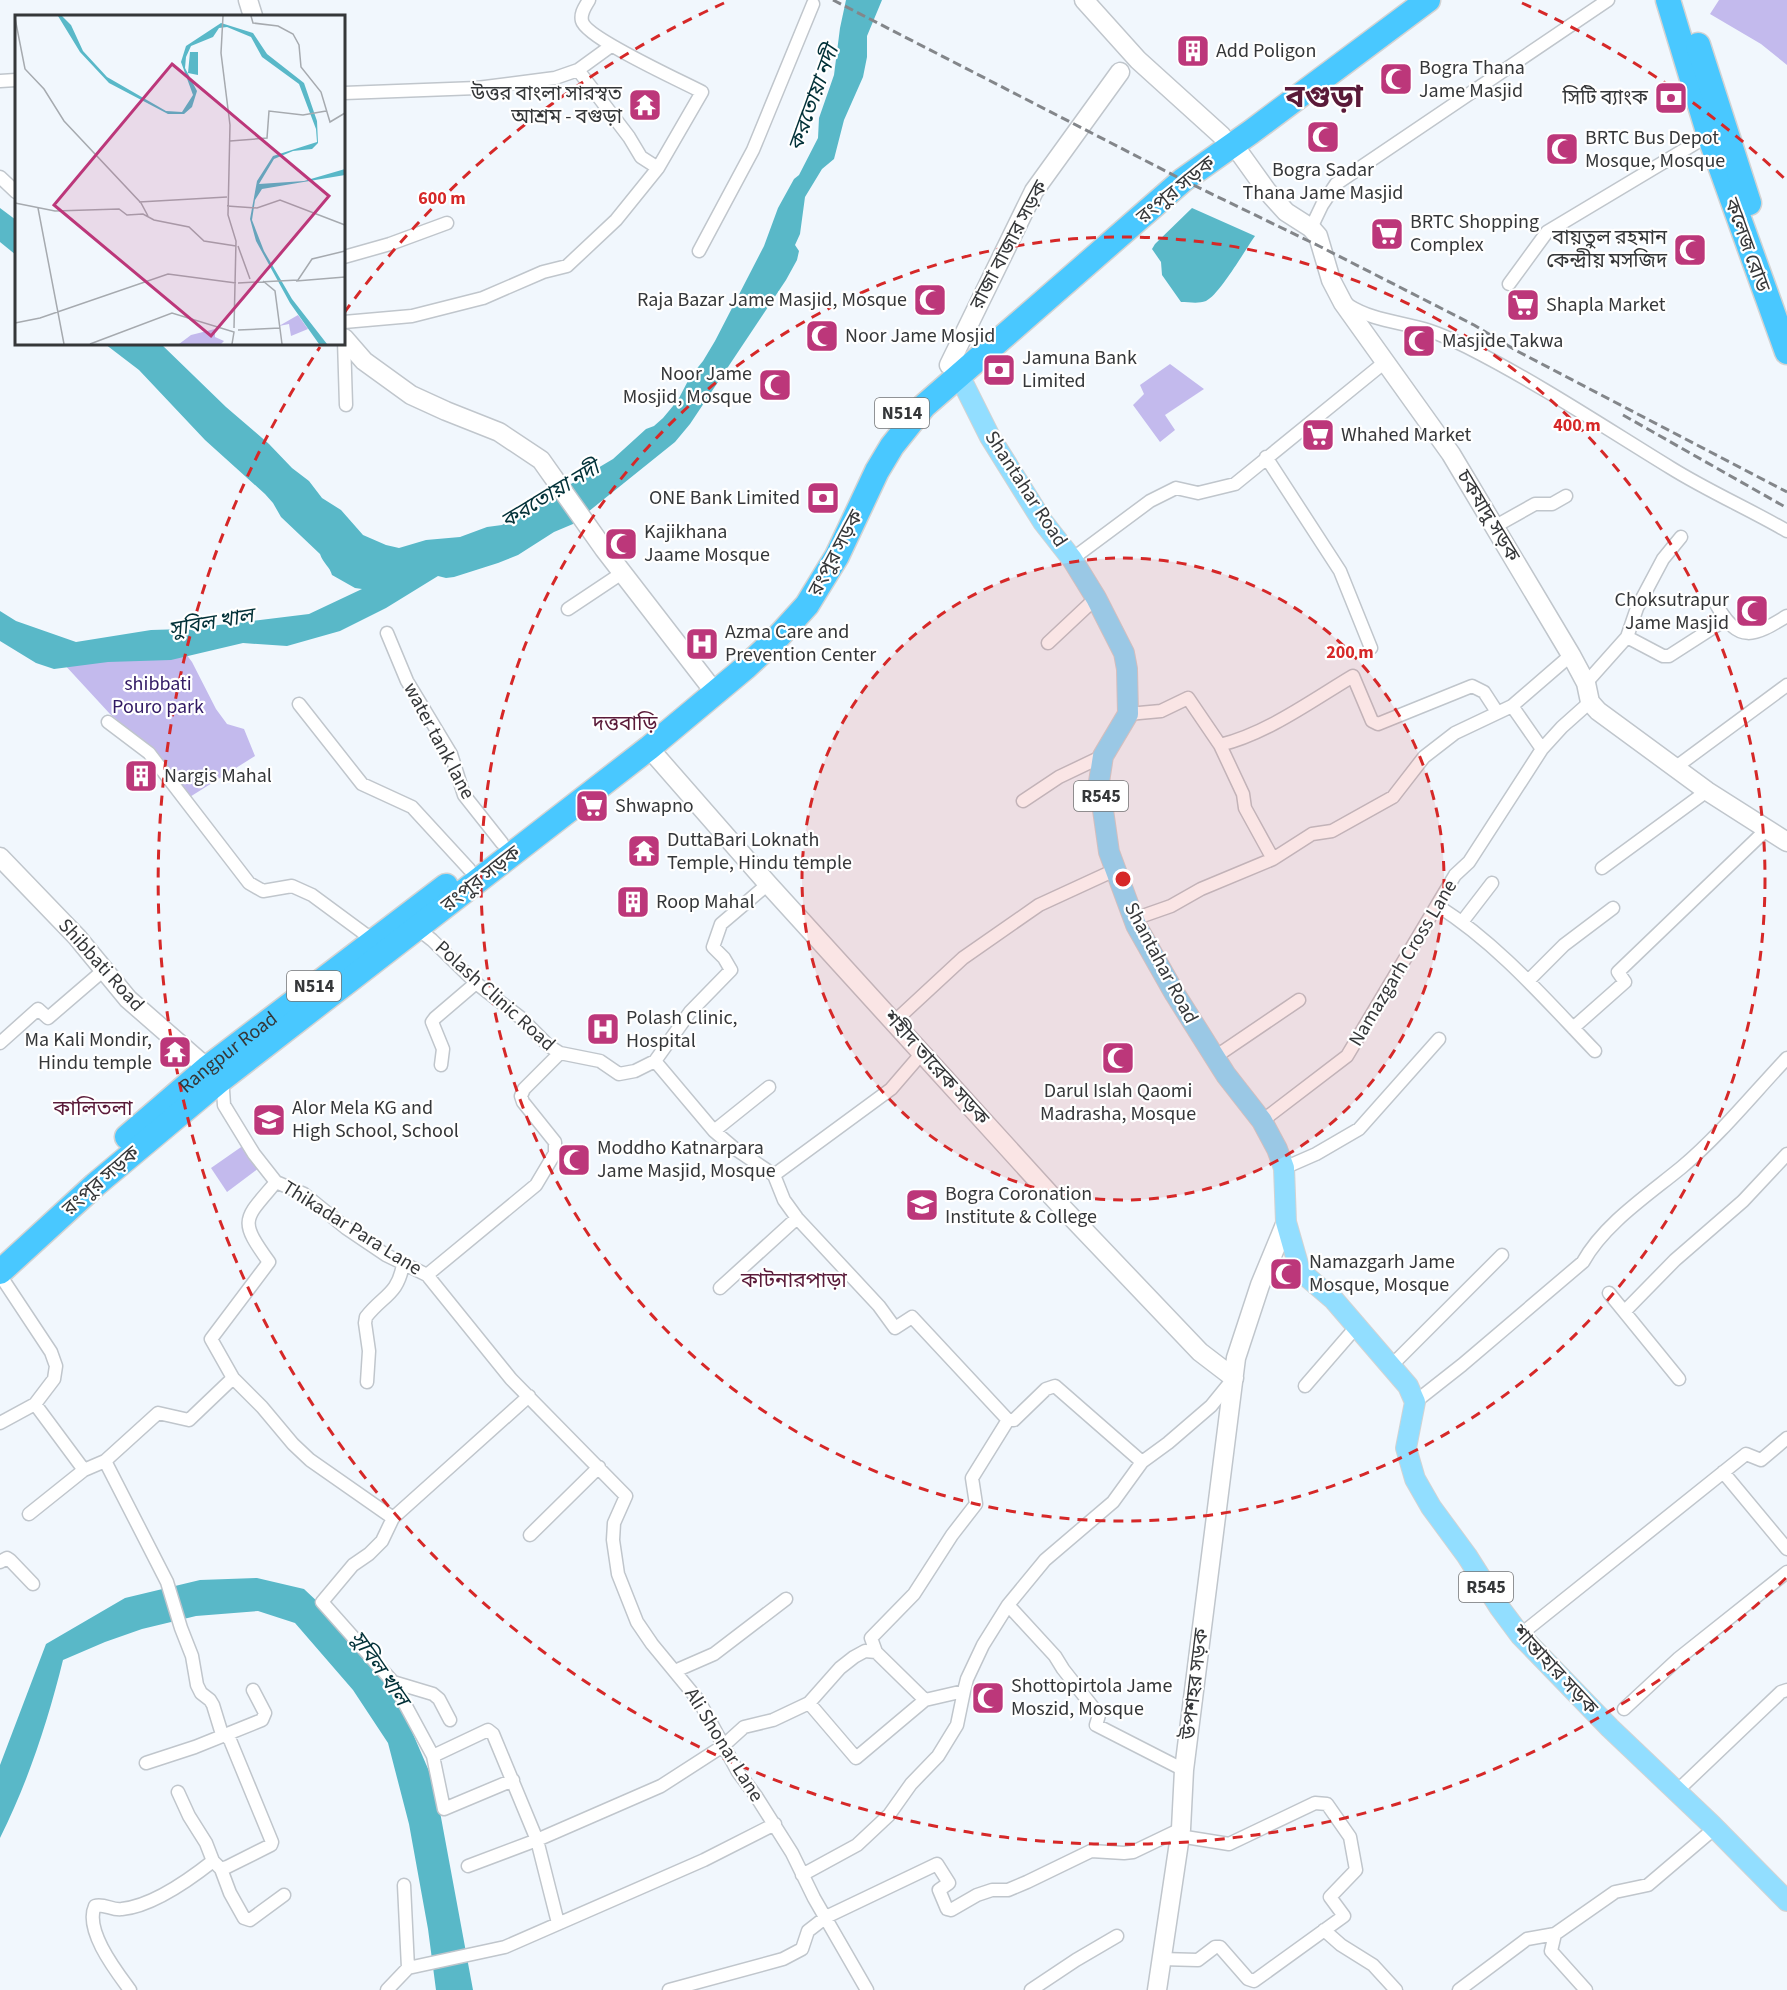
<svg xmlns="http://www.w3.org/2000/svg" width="1787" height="1990" font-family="'Source Sans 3','Noto Sans Bengali',sans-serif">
<rect width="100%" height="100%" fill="#f1f7fd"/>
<!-- green -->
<path fill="#c3baed" d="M1719,0H1787V65L1761,44L1710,14Z
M1170,364L1204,389L1165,415L1175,430L1160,442L1133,405L1144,394L1140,385Z
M180,646L192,662L216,709L227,724L244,729L255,756L185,800L140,739L110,714L63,663Z
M244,1145L259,1168L227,1192L211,1168Z"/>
<!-- water -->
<path fill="#59b8c8" d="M846,0H882L867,36V57L863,77L844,120L834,159L822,169L805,197L800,234L795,245L799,251L797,260L786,280L690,424L675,442L573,524L554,532L518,555L498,563L454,577L446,578L438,576L386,608L340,631L287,646L243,643L171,660L108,662L54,669L36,663L0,641V611L16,621L76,642L151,630L185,629L309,614L362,589L355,588L332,575C330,567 323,563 320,554L281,517L273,503L265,494L205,440L139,370L105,344H161L226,407L269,444L292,468L309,481L322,498L341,510L363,535L386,545L399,548L426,540L460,537L487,527L502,525L613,459L646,429L654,426L663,418L678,400L690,377L703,361L715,341L764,246L778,208L794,179L799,175L818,138L819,118L834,75L840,28Z
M0,208L16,220V255L0,242Z
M1192,208L1255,236C1245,250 1220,294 1206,301C1198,304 1189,302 1181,302L1162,275L1161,262L1152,249L1155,244Z
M257,1578L304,1589L339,1622L362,1648L404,1713L435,1785L473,1990H436L428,1929L409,1824L388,1743L353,1690L295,1623L258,1611L196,1616L142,1629L105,1642L63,1660C48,1721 28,1782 0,1838V1765L46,1644L125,1598L200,1580Z"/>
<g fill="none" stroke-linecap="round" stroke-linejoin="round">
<defs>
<path id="street" d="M578,70L629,137L641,157L658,168
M0,81L16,80
M344,93L477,88L555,78L578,70L611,46
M0,177L16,192
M1311,228L1322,205L1336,184L1608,0
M699,251L753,150L813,4
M344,257L390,244L447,223
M1509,284L1547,232L1709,135
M1348,305C1373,321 1402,322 1430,331C1442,335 1455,341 1467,347C1538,383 1604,427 1671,468C1708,491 1749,509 1787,531
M344,322L412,316L483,298L543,272L567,266L616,220L658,168L702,92C683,82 586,38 582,21C580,13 585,7 589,0
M344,340L346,405
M1266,457L1340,571L1371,648
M1494,527L1535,504H1552L1566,496
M1072,559L1150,501L1176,488L1198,493L1235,484L1385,362
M1716,604C1739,645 1754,636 1787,616
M568,609L622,573
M387,633L407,681L451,754L464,795L502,843
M1627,637L1663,656H1669L1725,620
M1048,643L1096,598
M1586,683L1627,637L1637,608L1663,559L1681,537
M299,704L362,784L412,807L469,869
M1512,706L1571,655
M1128,714L1161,711L1188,698L1220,745L1243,794L1245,808L1273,859
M108,722L149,753L249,883L263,891L292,886L312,895L373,940
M1220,745C1268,733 1311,701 1353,676L1372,721L1378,724L1472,686L1484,692L1497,712
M1676,767L1787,685
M1023,801L1059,777L1103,756
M1602,868L1707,791
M1438,906C1498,944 1546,1000 1595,1051
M1134,919L1171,906L1201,889L1273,859L1312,834L1332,831L1393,797L1424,757L1455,733L1512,706L1542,749
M1462,922L1492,883
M418,929L432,940L476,983L521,1018L549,1046L560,1053L600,1061L619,1074L635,1071L655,1061L714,1131L734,1148L774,1175
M1528,981L1564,945L1613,908
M895,1021L963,958L1039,905L1115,870
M1573,1028L1625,982L1618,972L1766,830
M0,1043L38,1009L48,1018L105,969
M1215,1057L1299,1000
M655,1061L690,1012L731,970L724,958L713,947L721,924L768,884
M441,1065L443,1049L432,1022L435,1018L476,983
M218,1082L223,1090L224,1105L254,1154L276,1182L304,1194L346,1228L386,1255L427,1275L511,1379L626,1496L614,1523L613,1540L618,1574L637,1622L652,1644L699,1701L738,1772L756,1796L792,1853L814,1898L867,1990
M1262,1121L1347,1056L1455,875L1469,862L1542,749L1562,727L1590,702
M714,1131L769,1087
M1284,1168L1316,1154L1359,1129L1439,1039
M774,1175L784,1200L797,1218L879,1306L895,1328L912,1317L1008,1420H1014L1046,1389L1055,1386L1142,1462
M774,1175L891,1089L922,1053
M276,1182C244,1220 238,1219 269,1262L211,1339L233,1378L262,1407L293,1444L310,1460L393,1518
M0,1275L51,1352L56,1366L54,1379L35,1404L0,1423
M427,1275L536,1185L555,1153V1142L523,1102L521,1096L524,1089L560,1053
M720,1288L797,1218
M1609,1293L1679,1379
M1625,1311L1675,1260L1743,1201L1787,1154
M1392,1365L1502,1255
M367,1382L369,1351L365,1323L366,1317C383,1295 398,1295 403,1264
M1305,1386L1357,1326
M1415,1402L1462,1365L1583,1262C1604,1224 1648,1195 1682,1167C1720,1135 1753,1094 1787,1058
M35,1404L84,1470
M105,1461L167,1582L181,1628L192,1656L197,1685L201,1693L210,1700L213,1705L221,1731L230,1740L272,1842L271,1845L227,1867L221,1869L213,1861L206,1843L189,1816L178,1792
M1723,1472L1787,1549
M29,1514L84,1470L105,1461L158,1413L189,1420L233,1378
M530,1535L599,1467
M0,1562L7,1558L10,1560L33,1584
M1008,1605L1055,1656L1063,1669L1099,1715L1096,1725L1184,1770
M1520,1635L1746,1454L1761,1460L1787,1438
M876,1652L871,1638L914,1594L952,1535L976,1504L972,1478L1008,1420
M675,1671L714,1654L786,1599
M393,1682L433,1694L439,1699L450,1720
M809,1703L856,1758L925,1700
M1624,1709L1679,1658L1787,1572
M433,1756L488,1730L493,1734L537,1840L558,1923
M146,1763L195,1747L262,1720L265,1713L253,1690
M513,1780L444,1809L433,1756L393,1682L322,1602L353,1565L369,1554L382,1541L393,1518L529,1396
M1677,1791L1781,1692L1787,1690
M468,1866L537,1840L661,1786L723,1746L744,1727L773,1720L809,1703L840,1668L854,1657L865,1651L876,1652L925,1700L964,1691L967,1679L983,1645L1008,1605L1045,1560L1113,1502L1142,1462L1168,1443L1211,1406L1233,1379
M221,1869L230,1893L244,1918L250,1920L284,1895
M802,1875L857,1845L889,1815L911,1784L938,1756L957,1725L964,1691
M404,1885L408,1968
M1324,1930L1341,1945L1373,1965L1396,1990
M1161,1959L1198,1960L1215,1947H1220L1248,1979L1254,1981L1344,1916L1330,1897L1356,1870L1350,1837L1327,1804L1315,1803L1229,1844L1179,1836
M130,1990C116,1971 84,1930 95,1906C104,1903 113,1911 122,1909C152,1906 189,1880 213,1861
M387,1990L408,1968L505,1947L704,1860L775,1824
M669,1990L783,1959L802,1949L808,1931L826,1917L937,1864L949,1883L939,1890L947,1909L951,1910L977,1895L992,1890H1008L1027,1882L1091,1851L1124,1853L1133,1852L1181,1829
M1031,1990L1076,1960L1117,1936
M1459,1990L1527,1939L1555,1934
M1586,1990L1551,1951L1555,1934L1615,1892L1648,1885L1715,1828"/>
<path id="secondary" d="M248,0L253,16
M1084,0L1138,60L1222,136
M1234,145L1267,191L1286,212L1311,228L1318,236L1331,280L1343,303L1451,454L1571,655L1586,683L1590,702L1598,711L1707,791L1787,842
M344,338L364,361L411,395L446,411L499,432L541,460L604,549L716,694
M949,365L1034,191L1120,72
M649,748L768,884L1058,1203L1200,1352L1234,1378
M0,857L77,937L128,999L207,1068L214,1076
M1157,1990L1181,1829L1184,1770L1236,1358L1260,1285L1286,1222"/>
<path id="primary" d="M959,375L990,437L1043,522L1072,559L1096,598L1124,653L1127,669L1128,714L1103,756L1099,782L1109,852L1136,925L1175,994L1226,1075L1262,1121L1277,1149L1284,1168L1286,1222L1300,1271L1334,1300L1408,1386L1415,1402L1406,1448L1415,1479L1431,1507L1467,1556L1500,1608L1520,1635L1610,1728L1712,1825L1787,1901"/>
<g id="highway">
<path d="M1668,0L1709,135L1787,352"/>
<path d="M1698,45L1749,203"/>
<path id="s1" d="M127,1137L207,1068L446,886"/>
<path d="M0,1272L95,1185L218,1082L649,748L746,667L778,637L807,605L837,556L877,471L892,446L924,406L1183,180L1251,132L1428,0"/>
</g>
</defs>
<!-- street casing -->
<use href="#street" stroke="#c0c6cc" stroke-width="15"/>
<!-- secondary casing -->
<use href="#secondary" stroke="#c0c6cc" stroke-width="21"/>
<!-- primary casing -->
<use href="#primary" stroke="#d3d3d3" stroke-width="22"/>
<!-- highway casing -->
<use href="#highway" stroke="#d3d3d3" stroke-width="27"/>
<!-- street -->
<use href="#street" stroke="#fff" stroke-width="12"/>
<!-- secondary -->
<use href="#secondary" stroke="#fff" stroke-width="18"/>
<!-- primary -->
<use href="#primary" stroke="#92deff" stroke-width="20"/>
<!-- highway -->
<use href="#highway" stroke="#49c8ff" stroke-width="24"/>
<!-- rail -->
<path stroke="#83868a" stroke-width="3" stroke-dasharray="9 4.5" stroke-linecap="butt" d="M833,0L1183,180L1321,247L1474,325L1517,351L1787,492
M1623,415L1787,508"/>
</g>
<!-- distance rings -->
<circle cx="1123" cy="879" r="321" fill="#d62828" fill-opacity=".12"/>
<g fill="none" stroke="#d62828" stroke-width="3" stroke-dasharray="10 8">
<circle cx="1123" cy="879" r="321"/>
<circle cx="1123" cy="879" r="642"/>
<path d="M1786 1578A963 963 0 0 1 320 347M344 313A963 963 0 0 1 724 3M1522 3A963 963 0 0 1 1786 180"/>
</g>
<!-- icons -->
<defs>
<symbol id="building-square" viewBox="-11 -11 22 22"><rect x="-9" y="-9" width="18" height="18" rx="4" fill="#bc377a" stroke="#fff"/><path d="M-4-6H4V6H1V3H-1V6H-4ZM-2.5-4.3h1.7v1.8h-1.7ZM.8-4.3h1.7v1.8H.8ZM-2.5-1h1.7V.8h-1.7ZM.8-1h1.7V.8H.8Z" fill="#fff"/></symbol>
<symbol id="mosque-square" viewBox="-11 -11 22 22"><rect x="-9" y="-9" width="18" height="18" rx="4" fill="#bc377a" stroke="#fff"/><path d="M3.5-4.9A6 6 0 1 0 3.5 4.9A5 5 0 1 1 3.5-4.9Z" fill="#fff"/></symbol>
<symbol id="bank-square" viewBox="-11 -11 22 22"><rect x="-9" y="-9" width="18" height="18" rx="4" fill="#bc377a" stroke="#fff"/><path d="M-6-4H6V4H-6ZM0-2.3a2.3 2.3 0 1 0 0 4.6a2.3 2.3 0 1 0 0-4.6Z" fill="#fff"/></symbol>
<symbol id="temple-square" viewBox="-11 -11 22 22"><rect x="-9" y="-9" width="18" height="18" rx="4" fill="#bc377a" stroke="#fff"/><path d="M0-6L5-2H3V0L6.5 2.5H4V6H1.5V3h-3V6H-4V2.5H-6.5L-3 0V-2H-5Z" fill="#fff"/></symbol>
<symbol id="supermarket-square" viewBox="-11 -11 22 22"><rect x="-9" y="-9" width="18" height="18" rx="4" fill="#bc377a" stroke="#fff"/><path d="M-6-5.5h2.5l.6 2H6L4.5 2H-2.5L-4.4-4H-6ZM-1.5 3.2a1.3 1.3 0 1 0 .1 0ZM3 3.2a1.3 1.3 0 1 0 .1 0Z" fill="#fff"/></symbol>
<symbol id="hospital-square" viewBox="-11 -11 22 22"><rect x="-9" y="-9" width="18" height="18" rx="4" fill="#bc377a" stroke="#fff"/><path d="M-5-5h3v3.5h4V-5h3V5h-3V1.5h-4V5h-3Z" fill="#fff"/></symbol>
<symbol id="school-square" viewBox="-11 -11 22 22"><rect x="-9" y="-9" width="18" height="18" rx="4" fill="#bc377a" stroke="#fff"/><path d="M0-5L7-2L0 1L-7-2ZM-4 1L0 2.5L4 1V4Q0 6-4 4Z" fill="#fff"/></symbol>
</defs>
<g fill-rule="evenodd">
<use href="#building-square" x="1174" y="32" width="38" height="38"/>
<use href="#mosque-square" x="1377" y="60" width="38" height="38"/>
<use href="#bank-square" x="1652" y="79" width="38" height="38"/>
<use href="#temple-square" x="626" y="86" width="38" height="38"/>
<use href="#mosque-square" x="1304" y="118" width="38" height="38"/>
<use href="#mosque-square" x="1543" y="130" width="38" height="38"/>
<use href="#supermarket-square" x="1368" y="215" width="38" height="38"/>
<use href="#mosque-square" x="1671" y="231" width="38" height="38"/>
<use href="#mosque-square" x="911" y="281" width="38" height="38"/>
<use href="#supermarket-square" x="1504" y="286" width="38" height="38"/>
<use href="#mosque-square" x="803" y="317" width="38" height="38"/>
<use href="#mosque-square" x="1400" y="322" width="38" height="38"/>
<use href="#bank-square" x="980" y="351" width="38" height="38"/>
<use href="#mosque-square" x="756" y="366" width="38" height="38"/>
<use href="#supermarket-square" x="1299" y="416" width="38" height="38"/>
<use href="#bank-square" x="804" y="479" width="38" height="38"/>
<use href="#mosque-square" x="602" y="525" width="38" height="38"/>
<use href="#mosque-square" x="1733" y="592" width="38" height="38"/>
<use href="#hospital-square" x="683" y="625" width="38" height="38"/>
<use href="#building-square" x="122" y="757" width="38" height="38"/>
<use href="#supermarket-square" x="573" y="787" width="38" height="38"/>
<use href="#temple-square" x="625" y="832" width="38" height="38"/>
<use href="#building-square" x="614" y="883" width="38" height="38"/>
<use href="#hospital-square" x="584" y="1010" width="38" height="38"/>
<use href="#temple-square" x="156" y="1033" width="38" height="38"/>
<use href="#mosque-square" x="1099" y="1039" width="38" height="38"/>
<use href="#school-square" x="250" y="1101" width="38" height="38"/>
<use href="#mosque-square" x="555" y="1141" width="38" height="38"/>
<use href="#school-square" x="903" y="1186" width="38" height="38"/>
<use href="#mosque-square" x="1267" y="1255" width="38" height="38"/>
<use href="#mosque-square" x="969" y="1679" width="38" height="38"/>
</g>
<g text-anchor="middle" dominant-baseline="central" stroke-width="4.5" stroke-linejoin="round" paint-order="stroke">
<!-- shield labels -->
<g fill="#fff" stroke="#727374" stroke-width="1.5">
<rect x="875" y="398" width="54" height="30" rx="4.5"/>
<rect x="1074" y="781" width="54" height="30" rx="4.5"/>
<rect x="287" y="971" width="54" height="30" rx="4.5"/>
<rect x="1459" y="1572" width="54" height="30" rx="4.5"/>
</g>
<g font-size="18" font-weight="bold" fill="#353739">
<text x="902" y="413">N514</text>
<text x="1101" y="796">R545</text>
<text x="314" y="986">N514</text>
<text x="1486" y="1587">R545</text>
</g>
<!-- poi labels -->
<g font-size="20" fill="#353739" stroke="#fff" text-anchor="start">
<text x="1216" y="51">Add Poligon</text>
<text x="1419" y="68">Bogra Thana<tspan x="1419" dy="23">Jame Masjid</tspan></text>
<text x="622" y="94" text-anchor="end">উত্তর বাংলা সারস্বত<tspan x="622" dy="23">আশ্রম - বগুড়া</tspan></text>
<text x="1648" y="98" text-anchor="end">সিটি ব্যাংক</text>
<text x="1585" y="138">BRTC Bus Depot<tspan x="1585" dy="23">Mosque, Mosque</tspan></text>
<text x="1323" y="170" text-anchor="middle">Bogra Sadar<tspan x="1323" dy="23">Thana Jame Masjid</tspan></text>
<text x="1410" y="222">BRTC Shopping<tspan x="1410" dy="23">Complex</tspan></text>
<text x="1667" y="238" text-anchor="end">বায়তুল রহমান<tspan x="1667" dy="23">কেন্দ্রীয় মসজিদ</tspan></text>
<text x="907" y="300" text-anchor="end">Raja Bazar Jame Masjid, Mosque</text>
<text x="1546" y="305">Shapla Market</text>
<text x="845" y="336">Noor Jame Mosjid</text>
<text x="1442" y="341">Masjide Takwa</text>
<text x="1022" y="358">Jamuna Bank<tspan x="1022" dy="23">Limited</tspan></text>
<text x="752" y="374" text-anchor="end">Noor Jame<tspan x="752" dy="23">Mosjid, Mosque</tspan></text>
<text x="1341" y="435">Whahed Market</text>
<text x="800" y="498" text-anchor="end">ONE Bank Limited</text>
<text x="644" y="532">Kajikhana<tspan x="644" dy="23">Jaame Mosque</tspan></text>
<text x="1729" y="600" text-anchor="end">Choksutrapur<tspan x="1729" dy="23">Jame Masjid</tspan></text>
<text x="725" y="632">Azma Care and<tspan x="725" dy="23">Prevention Center</tspan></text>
<text x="164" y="776">Nargis Mahal</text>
<text x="615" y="806">Shwapno</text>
<text x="667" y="840">DuttaBari Loknath<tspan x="667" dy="23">Temple, Hindu temple</tspan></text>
<text x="656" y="902">Roop Mahal</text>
<text x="626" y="1018">Polash Clinic,<tspan x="626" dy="23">Hospital</tspan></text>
<text x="152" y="1040" text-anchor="end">Ma Kali Mondir,<tspan x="152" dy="23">Hindu temple</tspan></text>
<text x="1118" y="1091" text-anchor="middle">Darul Islah Qaomi<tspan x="1118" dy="23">Madrasha, Mosque</tspan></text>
<text x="292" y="1108">Alor Mela KG and<tspan x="292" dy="23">High School, School</tspan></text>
<text x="597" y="1148">Moddho Katnarpara<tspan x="597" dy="23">Jame Masjid, Mosque</tspan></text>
<text x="945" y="1194">Bogra Coronation<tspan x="945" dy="23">Institute &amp; College</tspan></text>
<text x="1309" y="1262">Namazgarh Jame<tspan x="1309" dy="23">Mosque, Mosque</tspan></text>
<text x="1011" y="1686">Shottopirtola Jame<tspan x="1011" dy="23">Moszid, Mosque</tspan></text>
</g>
<!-- street labels -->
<g font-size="20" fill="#353739" stroke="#fff">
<text transform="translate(1176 190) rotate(-39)">রংপুর সড়ক</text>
<text transform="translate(1009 245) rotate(-62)">রাজা বাজার সড়ক</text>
<text transform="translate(1747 245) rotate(70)">কলেজ রোড</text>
<text transform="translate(1026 489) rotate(57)">Shantahar Road</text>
<text transform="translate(1488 516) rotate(59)">চকযাদু সড়ক</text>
<text transform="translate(836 553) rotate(-62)">রংপুর সড়ক</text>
<text transform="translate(439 741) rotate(62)">water tank lane</text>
<text transform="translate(481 879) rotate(-38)">রংপুর সড়ক</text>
<text transform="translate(1161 963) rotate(62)">Shantahar Road</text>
<text transform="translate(1403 963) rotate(-59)">Namazgarh Cross Lane</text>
<text transform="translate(101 965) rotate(48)">Shibbati Road</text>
<text transform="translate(495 996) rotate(42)">Polash Clinic Road</text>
<text stroke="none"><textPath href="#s1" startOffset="132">Rangpur Road</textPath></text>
<text transform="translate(936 1068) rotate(48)">শহীদ তারেক সড়ক</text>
<text transform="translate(101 1181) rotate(-41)">রংপুর সড়ক</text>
<text transform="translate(352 1228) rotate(32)">Thikadar Para Lane</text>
<text transform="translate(1555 1670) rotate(47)">শান্তাহার সড়ক</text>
<text transform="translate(1195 1684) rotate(-83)">উপশহর সড়ক</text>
<text transform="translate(724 1745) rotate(58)">Ali Shonar Lane</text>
</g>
<!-- park labels -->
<g font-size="20" fill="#321a64" stroke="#fff">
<text x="158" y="684">shibbati<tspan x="158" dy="23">Pouro park</tspan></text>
</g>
<!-- water labels -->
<g font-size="21" font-style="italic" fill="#013037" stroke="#fff">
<text transform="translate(813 98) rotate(-70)">করতোয়া নদী</text>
<text transform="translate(550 494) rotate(-31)">করতোয়া নদী</text>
<text transform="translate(211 622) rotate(-10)">সুবিল খাল</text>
<text transform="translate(380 1668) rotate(55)">সুবিল খাল</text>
</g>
<!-- neighbourhood labels -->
<g font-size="21" fill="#5a1a39" stroke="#fff">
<text x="625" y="723">দত্তবাড়ি</text>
<text x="93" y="1108">কালিতলা</text>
<text x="794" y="1280">কাটনারপাড়া</text>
</g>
<!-- town labels -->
<g font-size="32" font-weight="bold" fill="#5a1a39" stroke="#fff">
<text x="1324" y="97">বগুড়া</text>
</g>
</g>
<!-- overview -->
<g transform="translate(15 15)">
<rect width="330" height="330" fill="#f1f7fd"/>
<path d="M283,300L293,314L276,321L274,309L264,311ZM200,314V322L209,326L206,329H164L176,320Z" fill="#c3baed"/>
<path d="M43,1H47L56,10L68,36L92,62L151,96L167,97L178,80L166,47L171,31L206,8L238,18L252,39L289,68L302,106L303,128L297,134L278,136L259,144L244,169L289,166L330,154V160L247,174L240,185L237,205L249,236L277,284L312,329H304L275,288L241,226L235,204L242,166L258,141L302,127L301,114L284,69L247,42L236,22L212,12L204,13L198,22L176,31L171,42L170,53L182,76L177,92L169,99H153L94,68L65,37ZM175,37H183V60L173,58Z" fill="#59b8c8"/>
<path fill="none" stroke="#a6aaaf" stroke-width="1.5" d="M208,1L206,38L215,110L213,200L221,226L219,313M236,1L238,8L263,11L278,19L284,30L286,52L306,77L315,107L330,98M0,3L10,54L29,74L49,106L126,188L133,201M215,126L252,123L254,96L288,100L311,96M124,187L212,182M0,188L40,196L104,194L112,200L128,199L139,205L174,212L189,226L221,231M212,191L242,193L265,185L330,210M23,193L49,329M223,231L235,264M248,266L260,276L267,329M281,266L330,262M223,268L283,265L297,244L330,236M0,308L25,303L153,259L221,268M223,315L265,313M75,329L157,298L219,317L217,329"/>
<path fill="#bc377a" fill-opacity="0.15" stroke="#bc377a" stroke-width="3" d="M157,49L314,181L196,321L39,190Z"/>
<rect width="330" height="330" fill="none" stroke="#353739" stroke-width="3"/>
</g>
<circle cx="1123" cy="879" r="9" fill="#d62828" stroke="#fff" stroke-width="3"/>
<g font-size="18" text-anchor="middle" font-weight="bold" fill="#d62828" stroke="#fff" stroke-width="4.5" stroke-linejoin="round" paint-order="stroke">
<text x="442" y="204">600 m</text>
<text x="1577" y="431">400 m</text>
<text x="1350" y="658">200 m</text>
</g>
</svg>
